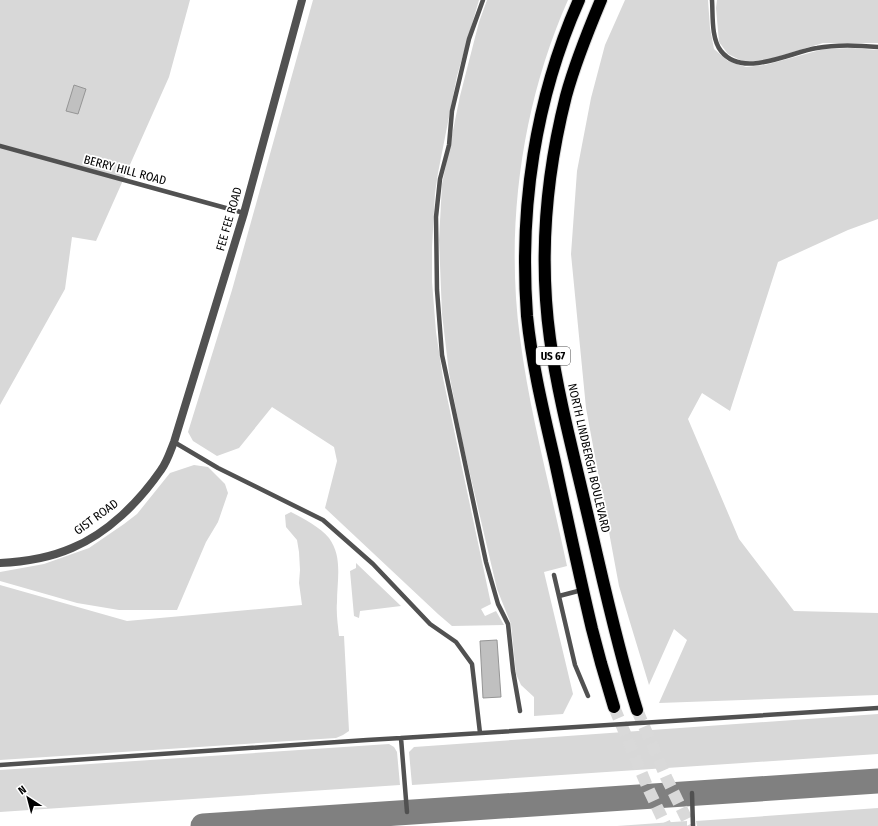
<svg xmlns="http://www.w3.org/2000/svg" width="878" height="826" font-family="'Fira Sans Condensed',sans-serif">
<rect width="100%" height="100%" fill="#fff"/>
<!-- green -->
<path fill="#d8d8d8" d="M0,0H190L169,77L96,241L72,237L65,289L0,405Z
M313,0H479L457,76L438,173L435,193L432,247V282L436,332L443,378L491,604L481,609L485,616L496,611L504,625L452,626L438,614L325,508L337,461L334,447L272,407L239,448L217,456L193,441L188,432L232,290Z
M487,0H568C522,103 505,226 520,338C530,415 551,490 567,566L544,572L573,694L563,714L534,716V697L521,685L516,674L511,624L497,589L462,440L449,373L442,314L439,240L442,184L460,96L479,22Z
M625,0H708L710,28L714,49L728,61L746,67L765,65L824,49L852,48L878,50V219L848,230L778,262L730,411L702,393L688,419L739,539L794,611L878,613V695L659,703L687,640L674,629L649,685L619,586L586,408L571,254L577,171L591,98L605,45Z
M717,0H878V43H823L763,61H742L728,54L719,42L716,8Z
M194,465L208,467L225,484L228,493L218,522L206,542L177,610H119L77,603L0,581V572L44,564L89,548L124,524L137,514L170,473Z
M291,512C303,518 321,528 329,538C343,557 337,580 337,602C336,613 338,625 339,636H344L349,731L343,735L336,738L0,760V585L127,621L302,605L299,583L300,570L299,552L297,540L286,527L285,515Z
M356,563L401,606L360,611L359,618L354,616L350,571L356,568Z
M878,714V754L412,785L409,752L414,747Z
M389,744L394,747L397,752L400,785L0,812V770Z
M878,808V826H697L696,821Z
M687,821V826H617Z"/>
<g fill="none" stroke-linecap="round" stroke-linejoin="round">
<!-- taxiway -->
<path stroke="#808080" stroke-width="25" d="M203,826L878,781"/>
</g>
<!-- building -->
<path fill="#c0c0c0" stroke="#959595" d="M74,85L86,89L78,114L66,111Z
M497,640L501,697L483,698L480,641Z"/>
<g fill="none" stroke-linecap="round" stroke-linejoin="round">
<!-- highway-tunnel -->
<path stroke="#d9d9d9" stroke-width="12" stroke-dasharray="12 6" stroke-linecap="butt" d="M614,707L647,786L666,826
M637,710L666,777L690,826"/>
<defs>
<path id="highway" d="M579,0C535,99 519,208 527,316C532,365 544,414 555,462C567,518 579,574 592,629L601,663L614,707
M601,0C588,31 575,63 566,96C546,175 539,259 550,339C558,396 573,452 586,508C602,575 616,643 637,710"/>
</defs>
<!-- highway casing -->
<use href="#highway" stroke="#dbdbdb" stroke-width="14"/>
<!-- lane -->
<path stroke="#515151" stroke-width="4.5" d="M483,0L469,39L452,111L449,145L440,179L436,217L437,290L442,355L486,562L498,604L508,624L513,671L520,711
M712,0C713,14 711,39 721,51C743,79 790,52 817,48C837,44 857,45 878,47
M0,146L244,213
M174,442L218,468L323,520L373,564L430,624L456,642L472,664L480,733
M554,575L575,665L588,696
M559,596L582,590
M401,738L878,708
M0,765L367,740L401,738L407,812
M692,793L693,826"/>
<!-- street -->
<path stroke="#515151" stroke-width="8" d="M0,563C24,562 49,558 72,548C108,533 139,502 161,470C167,462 170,452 174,442L244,213L302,0"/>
<!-- highway -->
<use href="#highway" stroke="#000" stroke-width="12"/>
</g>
<g text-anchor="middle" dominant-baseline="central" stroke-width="3.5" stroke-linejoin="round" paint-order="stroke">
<!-- shield labels -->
<rect fill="#fff" stroke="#4c4c4c" stroke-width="1" x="536" y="347" width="34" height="18" rx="3"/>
<g font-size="11" font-weight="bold" fill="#000">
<text x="553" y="356">US 67</text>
</g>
<!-- street labels -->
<g font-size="12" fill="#000" stroke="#fff">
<text transform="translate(125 170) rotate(15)">BERRY HILL ROAD</text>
<text transform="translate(229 219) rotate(-74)">FEE FEE ROAD</text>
<text transform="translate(589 458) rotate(77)">NORTH LINDBERGH BOULEVARD</text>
<text transform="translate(96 517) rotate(-36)">GIST ROAD</text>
</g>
</g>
<!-- north arrow -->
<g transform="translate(28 798) rotate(324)" stroke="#ffffff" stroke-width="3" paint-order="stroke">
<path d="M0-3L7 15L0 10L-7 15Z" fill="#000000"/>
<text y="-6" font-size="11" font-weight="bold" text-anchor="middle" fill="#000000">N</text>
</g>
</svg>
